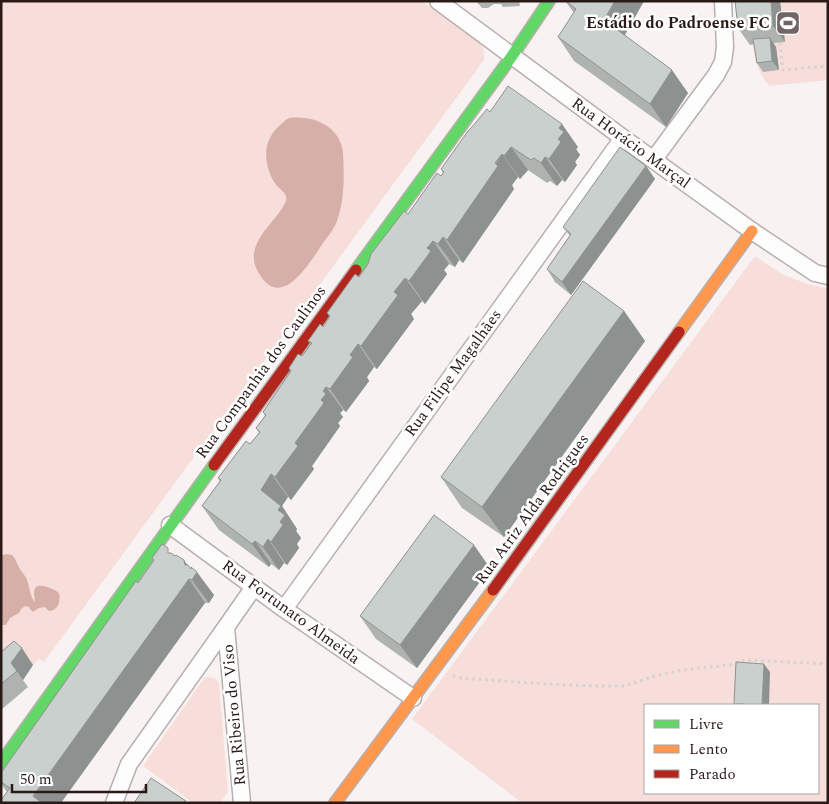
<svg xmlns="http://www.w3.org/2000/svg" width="829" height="804" font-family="Spectral,serif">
<rect width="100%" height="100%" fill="#f8f3f2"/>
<!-- green -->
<path fill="#f8deda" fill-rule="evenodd" d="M1,1H422L478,41C484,46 485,52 484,60L44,662L39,659L33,665L25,658L1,676Z
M745,1H828V80L769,86C759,73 754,61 753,45H750Z
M755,256L782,274L805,283L828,289V803H522L412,719ZM645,705H818V793H645Z
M206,677L215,678L219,683L228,792L220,803H193L143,766L204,678Z"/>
<!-- water -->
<path fill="#d6afa9" d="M289,118C313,115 340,126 343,152C344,174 345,199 337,221C334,230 326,238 321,246C310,263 283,307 262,278C256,270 253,262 254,253C258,232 278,219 286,201C288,192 279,190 274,182C264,164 262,144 277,128C281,124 284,121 289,118Z
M6,554L12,555C16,559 17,564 20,569C23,574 27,577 28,583C30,590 30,596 35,602C35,599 34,596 34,593C34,579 54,589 59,593C61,601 58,611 49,611L45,607L39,608L33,612L30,609L29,607L25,606L21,609L19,613L10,618L6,625H1V556Z"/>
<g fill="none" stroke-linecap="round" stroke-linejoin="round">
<defs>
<path id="street" d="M438,1L623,138L752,231L815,273L828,276
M654,159L716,75L723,62L725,47L723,1
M170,525L284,609L413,698
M284,609L623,138
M114,803L129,764L226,627
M242,803L226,627L254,587"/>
<path id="fast" d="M356,270L512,56L549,1
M1,763L214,465"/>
<path id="slow" d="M679,332L752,231
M335,803L493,590"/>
<path id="jam" d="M214,465L356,270
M493,590L679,332"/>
</defs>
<!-- street casing -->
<use href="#street" stroke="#b9b0ae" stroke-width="19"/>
<!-- fast casing -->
<use href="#fast" stroke="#b9b0ae" stroke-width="14"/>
<!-- slow casing -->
<use href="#slow" stroke="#b9b0ae" stroke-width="14"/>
<!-- jam casing -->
<use href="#jam" stroke="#b9b0ae" stroke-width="14"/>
<!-- path -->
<path stroke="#d5d2d2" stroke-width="3" stroke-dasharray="2.5 4" stroke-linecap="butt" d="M780,43L783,70L828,66
M453,676L461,678L547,684L596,686H624L655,676L682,670L730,665L746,660L828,664"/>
<!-- street -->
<use href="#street" stroke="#fefdfd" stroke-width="16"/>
<!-- fast -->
<use href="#fast" stroke="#63d668" stroke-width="11"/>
<!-- slow -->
<use href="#slow" stroke="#ff974d" stroke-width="11"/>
<!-- jam -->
<use href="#jam" stroke="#b3261e" stroke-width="11"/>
</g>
<!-- wall -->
<path fill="#aeb3b0" d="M476,1H519L520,6L503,7L501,4H494L488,8H482Z
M644,1L625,35L688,93L666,127L574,61L558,37L574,13L566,2Z
M780,1L785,42L773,43L776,47L779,70L763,72L757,63L754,44L750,45L738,28Z
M490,112L578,147L576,149L580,155L575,162L577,165L565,182L562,180L557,186L550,181L547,183L528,170L520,179L518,177L512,185L514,189L463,263L459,260L455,267L449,264L444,270L447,274L425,304L422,301L411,314L414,319L377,369L374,367L367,377L369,381L346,412L343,410L340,413L343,417L338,423L340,426L312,466L314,469L291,500L288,497L282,506L297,529L296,531L301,538L297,544L299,548L287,565L284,563L279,570L271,564L269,567L219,530L202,506L220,482L218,478L250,444L259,433L256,428L265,416L263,412L291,372L289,368L302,356L311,345L308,341L323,327L329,316L327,313L359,277L408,214L441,176L443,173L441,169Z
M646,166L655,179L571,295L555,282L547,269L570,236L563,227Z
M624,311L645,341L504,537L462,508L441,477Z
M171,553L188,566L214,595L209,603H205L7,792L1,784V773L154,561L152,558Z
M490,568L417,668L376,639L360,616Z
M1,652L33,665L23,680L28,687L1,710Z"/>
<!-- shaded-wall -->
<path fill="#8d9290" d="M615,1H644L620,43L604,20Z
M771,1H780L785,42L773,26Z
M770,38L776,47L779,70L772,61Z
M672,70L688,93L666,127L650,104Z
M562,124L578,147L576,149L580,155L575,162L577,165L565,182L549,159L558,139L559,128Z
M511,147L528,170L520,179L504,156Z
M502,154L518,177L512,185L514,189L463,263L447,240Z
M545,157L562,180L557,186L541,163Z
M646,166L655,179L571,295L562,282Z
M443,237L459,260L455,267L438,244Z
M433,241L449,264L444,270L447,274L425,304L409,281L427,248Z
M405,278L422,301L411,314L414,319L377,369L361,346L394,292Z
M624,311L645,341L504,537L482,507Z
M358,344L374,367L367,377L369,381L346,412L330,389L350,355Z
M326,387L343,410L340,413L343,417L338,423L340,426L312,466L314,469L291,500L275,477L321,400L323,391Z
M271,474L288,497L282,506L297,529L296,531L301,538L297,544L299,548L287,565L271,542L261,490Z
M268,539L284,563L279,570L263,547Z
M255,541L271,564L269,567L252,544Z
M474,545L490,568L417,668L400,645Z
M184,560L195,576L197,572L214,595L209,603L192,580L185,565Z
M189,579L205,603L61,803H37L33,796Z
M22,648L33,665L23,680L11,663Z
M764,664L770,672L769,705H762Z"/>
<!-- building -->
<path fill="#cad0cd" stroke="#8d9290" d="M566,1H615L604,20L672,70L650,104L558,37L576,9Z
M735,1H771L773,26L738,28Z
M770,38L772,61L757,63L753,39Z
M508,86L562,124L559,128L564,132L558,139L561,142L549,159L545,157L541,163L534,158L531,160L511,147L504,156L502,154L495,163L498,166L447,240L443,237L438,244L433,241L427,248L431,251L409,281L405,278L394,292L398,295L361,346L358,344L350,355L353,357L330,389L326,387L323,391L326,394L321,400L324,403L295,443L298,446L275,477L271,474L261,490L281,506L278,510L285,515L280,522L283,525L271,542L268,539L263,547L255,541L252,544L202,506L221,480L218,478L246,441L250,444L260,432L256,428L266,415L263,412L291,371L289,368L298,354L302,356L312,343L308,341L320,324L323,327L330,316L327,313L355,274L359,277L368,264L371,254L404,211L408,214L437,173L441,176L444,172L441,169L468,131L472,127L487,109L490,112Z
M620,147L646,166L562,282L547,269L571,234L563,227Z
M583,281L624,311L482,507L441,477Z
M434,515L474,545L400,645L360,616Z
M162,544L168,548V553H171L175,556L176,555L184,560L185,565H188L191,569V567L197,572L192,580L189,579L33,796L42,803H1V800L10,788L1,782V773L136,581L138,583L154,560L152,558Z
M14,641L22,648L11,663L17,671L1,684V652Z
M736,662L764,664L762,705H744V704H734Z
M151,778L186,801L184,803H134Z"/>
<!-- icons -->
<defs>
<symbol id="stadium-square" viewBox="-11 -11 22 22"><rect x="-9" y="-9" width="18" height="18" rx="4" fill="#716664" stroke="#fff"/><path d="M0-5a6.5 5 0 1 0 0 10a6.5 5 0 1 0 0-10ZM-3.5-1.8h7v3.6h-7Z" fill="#fff"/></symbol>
</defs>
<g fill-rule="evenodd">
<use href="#stadium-square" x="774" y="9" width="28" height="28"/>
</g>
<g text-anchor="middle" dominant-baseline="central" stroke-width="5" stroke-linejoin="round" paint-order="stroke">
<!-- poi labels -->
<g font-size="16" font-weight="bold" fill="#291a18" stroke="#fff" text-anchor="end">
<text x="770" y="23">Estádio do Padroense FC</text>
</g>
<!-- street labels -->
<g font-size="16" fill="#291a18" stroke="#fff">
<text transform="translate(631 143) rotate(36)">Rua Horácio Marçal</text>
<text transform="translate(261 372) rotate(-54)">Rua Companhia dos Caulinos</text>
<text transform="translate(453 373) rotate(-54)">Rua Filipe Magalhães</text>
<text transform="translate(532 509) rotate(-54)">Rua Atriz Alda Rodrigues</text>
<text transform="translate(291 612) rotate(36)">Rua Fortunato Almeida</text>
<text transform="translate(234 715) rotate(-95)">Rua Ribeiro do Viso</text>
</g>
</g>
<!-- border -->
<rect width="829" height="804" fill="none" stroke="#291a18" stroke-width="5"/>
<!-- legend -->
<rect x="644" y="704" width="175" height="90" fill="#ffffff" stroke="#a9a3a3"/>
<rect x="654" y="720" width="25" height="8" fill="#63d668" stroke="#a9a3a3"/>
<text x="689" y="729" font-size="15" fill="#291a18">Livre</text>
<rect x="654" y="745" width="25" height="8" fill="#ff974d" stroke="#a9a3a3"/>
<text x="689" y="754" font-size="15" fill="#291a18">Lento</text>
<rect x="654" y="770" width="25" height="8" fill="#b3261e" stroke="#a9a3a3"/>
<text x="689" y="779" font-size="15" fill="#291a18">Parado</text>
<!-- scale -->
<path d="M12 784v8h134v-8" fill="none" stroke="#291a18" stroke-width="2.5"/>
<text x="20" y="784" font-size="15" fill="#291a18" stroke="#ffffff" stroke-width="4" paint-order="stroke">50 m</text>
</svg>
